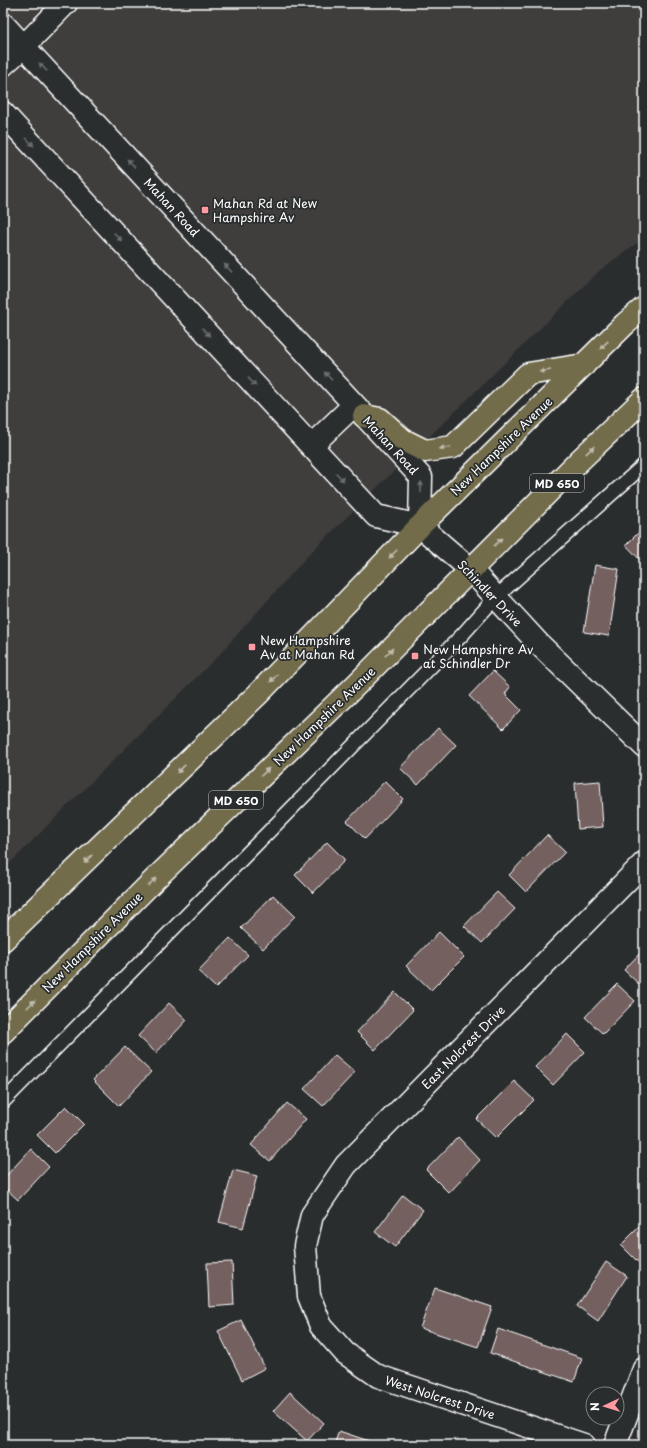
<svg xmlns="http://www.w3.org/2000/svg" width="647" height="1448" font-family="'Playpen Sans',sans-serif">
<rect width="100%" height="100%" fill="#2a2d2e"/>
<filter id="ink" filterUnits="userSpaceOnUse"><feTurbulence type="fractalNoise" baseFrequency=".025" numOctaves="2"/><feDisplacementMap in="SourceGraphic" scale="8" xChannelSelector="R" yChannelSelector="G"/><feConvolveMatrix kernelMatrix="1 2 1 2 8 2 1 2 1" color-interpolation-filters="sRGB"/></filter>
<g filter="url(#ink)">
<!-- built -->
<path fill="#403d3d" d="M3,3H644V238L600,270L310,553L217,657L3,870Z"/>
<!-- building -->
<path fill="#746160" stroke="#fff" d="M644,527V562L643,563L626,545Z
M595,565L619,569L609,636L584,632Z
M493,671L510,687L505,694L521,710L503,729L469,696Z
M438,728L456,745L418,785L400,768Z
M385,781L403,799L365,839L347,821Z
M600,781L603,827L578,829L575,783Z
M547,835L565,852L526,892L509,875Z
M327,842L345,860L313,893L295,875Z
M497,892L515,909L482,943L464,926Z
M273,895L295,916L263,949L241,928Z
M439,932L464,957L431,990L406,966Z
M230,938L248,955L216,988L198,971Z
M644,949V985L642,987L624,970Z
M617,984L635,1001L603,1034L585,1017Z
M395,992L413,1010L375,1050L357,1032Z
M169,1003L187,1020L156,1053L138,1036Z
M567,1034L585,1052L553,1085L535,1067Z
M125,1047L151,1072L119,1106L93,1080Z
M335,1055L355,1072L323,1106L304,1089Z
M514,1081L534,1100L496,1138L476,1119Z
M287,1103L306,1119L270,1161L251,1145Z
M66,1106L84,1124L55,1153L37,1135Z
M458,1137L480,1160L449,1193L426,1170Z
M31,1149L49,1167L18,1200L3,1186V1179Z
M233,1170L257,1176L243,1228L219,1222Z
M403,1195L423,1210L395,1247L375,1232Z
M644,1222V1258L639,1263L621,1245Z
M232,1262L234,1305L209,1307L207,1263Z
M606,1262L627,1276L598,1321L577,1306Z
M435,1288L492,1307L478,1347L420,1328Z
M241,1320L265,1368L242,1380L218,1331Z
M498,1329L582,1358L574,1382L490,1353Z
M290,1392L324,1423L307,1441L273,1411Z
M339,1431L381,1445H334Z"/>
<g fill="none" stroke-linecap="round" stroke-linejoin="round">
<defs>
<path id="lane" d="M3,1102L463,634L496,597L644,465"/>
<path id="street" d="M3,24L421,477L420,526L376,516L3,113
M3,65L24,46L66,3
M311,446L354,405
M584,1445L378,1376L345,1353L321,1326L309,1296L305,1246L312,1215L346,1165L644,863
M615,1445L644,1369"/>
<path id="secondary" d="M420,526L471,570L538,643L644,746"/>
<path id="primary" d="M364,416L380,419L403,440L425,451L453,447L528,374L584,365
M3,940L258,694L420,526L625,324L644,308
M3,1032L155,879L356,685L580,460L644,399"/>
</defs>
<!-- lane casing -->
<use href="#lane" stroke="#fff" stroke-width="16"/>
<!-- street casing -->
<use href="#street" stroke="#fff" stroke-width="25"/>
<!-- secondary casing -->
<use href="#secondary" stroke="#fff" stroke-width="25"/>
<!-- primary casing -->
<use href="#primary" stroke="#fff" stroke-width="25"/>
<!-- lane -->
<use href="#lane" stroke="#2a2d2e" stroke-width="13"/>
<!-- street -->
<use href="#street" stroke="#2a2d2e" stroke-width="22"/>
<!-- secondary -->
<use href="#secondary" stroke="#2a2d2e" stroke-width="22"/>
<!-- primary -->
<use href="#primary" stroke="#726c4b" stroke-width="22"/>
</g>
<!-- one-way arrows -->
<defs><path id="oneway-solid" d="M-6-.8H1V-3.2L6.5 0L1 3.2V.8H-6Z"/></defs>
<g fill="#6a6c6d">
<use href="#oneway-solid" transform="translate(43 67) rotate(-133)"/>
<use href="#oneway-solid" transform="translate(30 142) rotate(47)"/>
<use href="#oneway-solid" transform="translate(131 163) rotate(-133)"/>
<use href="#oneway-solid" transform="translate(118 237) rotate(47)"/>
<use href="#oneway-solid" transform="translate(228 268) rotate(-133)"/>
<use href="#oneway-solid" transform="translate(206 332) rotate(47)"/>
<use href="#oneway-solid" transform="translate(328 376) rotate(-133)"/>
<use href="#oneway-solid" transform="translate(252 382) rotate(47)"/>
<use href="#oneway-solid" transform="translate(340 477) rotate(47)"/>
<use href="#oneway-solid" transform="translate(421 487) rotate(-89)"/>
</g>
<g fill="#c0bdae">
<use href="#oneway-solid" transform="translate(604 345) rotate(136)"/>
<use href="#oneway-solid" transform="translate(545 371) rotate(171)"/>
<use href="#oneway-solid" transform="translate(445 448) rotate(172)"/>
<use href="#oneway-solid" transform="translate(590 450) rotate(-44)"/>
<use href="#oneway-solid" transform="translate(498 542) rotate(-45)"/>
<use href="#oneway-solid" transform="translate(393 554) rotate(134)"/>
<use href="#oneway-solid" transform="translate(389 652) rotate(-45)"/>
<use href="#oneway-solid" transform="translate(274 678) rotate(134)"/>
<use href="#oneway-solid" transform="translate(181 769) rotate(136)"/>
<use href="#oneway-solid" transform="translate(265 772) rotate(-44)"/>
<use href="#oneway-solid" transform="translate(88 859) rotate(136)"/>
<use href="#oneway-solid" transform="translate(152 882) rotate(-45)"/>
<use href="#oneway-solid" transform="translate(31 1004) rotate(-45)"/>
</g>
</g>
<!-- markers -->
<g fill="#ff9aa2" stroke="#2a2d2e" stroke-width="1.5">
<rect x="201" y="206" width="8" height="8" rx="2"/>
<rect x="248" y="643" width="8" height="8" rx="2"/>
<rect x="411" y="652" width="8" height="8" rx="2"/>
</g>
<g text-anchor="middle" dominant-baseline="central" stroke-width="3.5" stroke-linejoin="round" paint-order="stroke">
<!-- shield labels -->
<g fill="#2a2d2e" stroke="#bfc0c0" stroke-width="1">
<rect x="530" y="474" width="54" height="18" rx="3"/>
<rect x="209" y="791" width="54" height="18" rx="3"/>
</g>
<g font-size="11" font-weight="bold" fill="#fff">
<text x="557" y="483">MD 650</text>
<text x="236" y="800">MD 650</text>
</g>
<!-- poi labels -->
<g font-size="12" fill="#fff" stroke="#2a2d2e" text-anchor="start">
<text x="213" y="203">Mahan Rd at New<tspan x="213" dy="14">Hampshire Av</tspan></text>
<text x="260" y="640">New Hampshire<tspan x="260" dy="14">Av at Mahan Rd</tspan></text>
<text x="423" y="649">New Hampshire Av<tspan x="423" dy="14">at Schindler Dr</tspan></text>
</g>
<!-- street labels -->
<g font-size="12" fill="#fff" stroke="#2a2d2e">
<text transform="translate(172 207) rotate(47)">Mahan Road</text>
<text transform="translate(391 445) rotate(47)">Mahan Road</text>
<text transform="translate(501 446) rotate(-44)">New Hampshire Avenue</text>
<text transform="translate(490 593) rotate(46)">Schindler Drive</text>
<text transform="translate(324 716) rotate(-44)">New Hampshire Avenue</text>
<text transform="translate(92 942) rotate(-45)">New Hampshire Avenue</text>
<text transform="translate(463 1047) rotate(-45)">East Nolcrest Drive</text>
<text transform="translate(440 1397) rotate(18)">West Nolcrest Drive</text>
</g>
</g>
<!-- margin -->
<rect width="647" height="1448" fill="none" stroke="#2a2d2e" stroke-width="16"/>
<rect x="8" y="8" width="631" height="1432" fill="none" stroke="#fff" stroke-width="1.5" filter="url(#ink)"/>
<!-- north arrow -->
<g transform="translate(605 1406) rotate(266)"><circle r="19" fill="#2a2d2e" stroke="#7f8182"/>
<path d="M0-3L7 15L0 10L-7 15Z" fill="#ff9aa2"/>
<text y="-6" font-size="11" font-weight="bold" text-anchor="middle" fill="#ffffff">N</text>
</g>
</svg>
